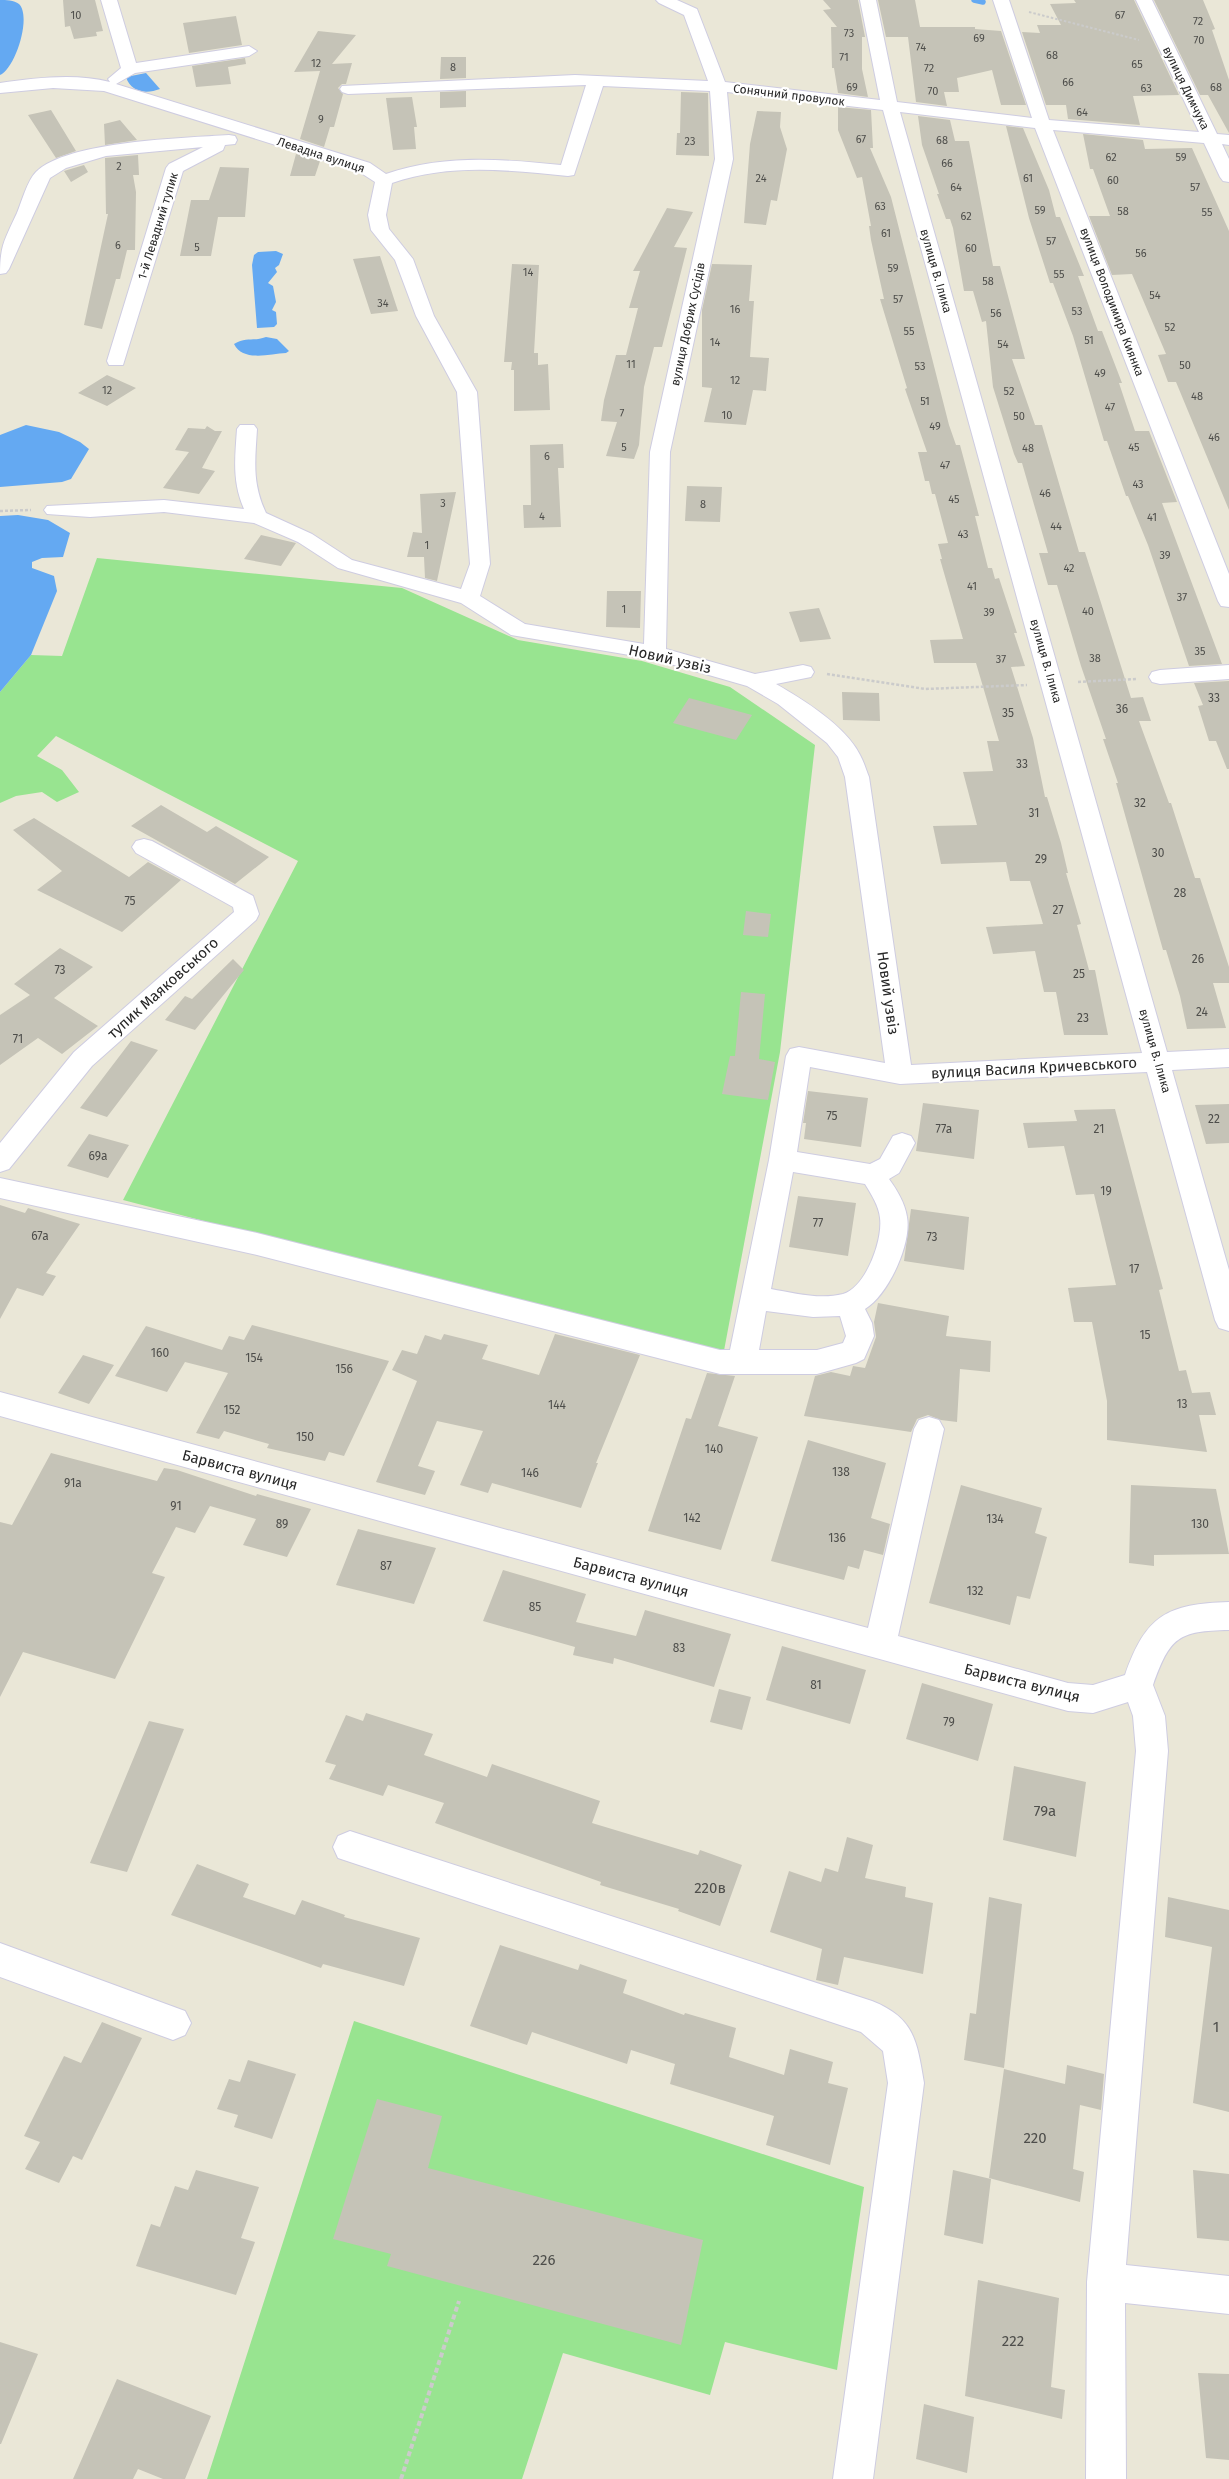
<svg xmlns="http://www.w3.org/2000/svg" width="1229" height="2479" font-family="'Fira Sans',sans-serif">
<rect width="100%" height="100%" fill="#eae7d7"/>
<!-- green -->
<path fill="#98e490" d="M97,558L402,588L518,640L642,661L730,687L815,745L780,1052L723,1356L123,1200L298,861L56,736L37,756L62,770L79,792L57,802L42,792L16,796L0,803V692L31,655L62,656Z
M354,2021L864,2187L837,2370L725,2342L710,2395L563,2353L522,2479H207Z"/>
<!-- water -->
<path fill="#64a9f2" d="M0,0C6,0 14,0 19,4C32,17 15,69 0,75Z
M146,73L160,89C147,94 131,93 126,77Z
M276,251L283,254L279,265L275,268L277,272L268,283L273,286L276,302L272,310L276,312L277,324L274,327L257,328L252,265L254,255L258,252Z
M266,337L277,339L289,351L286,353C269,354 243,362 234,344C247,336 253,342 266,337Z
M26,425L59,432L80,442L89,449L71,479L62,482L0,487V435Z
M18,515L48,520L70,533L63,557L42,558L32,562V568L54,576L57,591L31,655L0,692V516Z"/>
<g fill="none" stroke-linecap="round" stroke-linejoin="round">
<!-- stream -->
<path stroke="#64a9f2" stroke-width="5.5" d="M974,0L983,2"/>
</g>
<!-- building -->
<path fill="#c5c3b7" d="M63,0H95L103,31L96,32L97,36L74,39L70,26L65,27Z
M823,0H858L865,37H862V69L868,97L838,93L834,68H832L831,27H837L823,10L831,9Z
M878,0H915L920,27H975V29L1001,31L1026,105H1001L992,70L957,78L959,92H944L947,106L916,102L908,37H886Z
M1074,0H1134L1179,95L1133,96L1140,125L1068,119L1066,105H1046L1022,32L1040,33L1037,25H1061L1050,4L1076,3Z
M1154,0H1203L1215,29L1212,30L1229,80V133L1208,95H1200Z
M236,16L242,45L189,53L183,23Z
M318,31L356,35L332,64L352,63L346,84H342L338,88L343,94L334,127H330L324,147L300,139L320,71L294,72Z
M441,57H466V78L440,79Z
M245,58L246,64L228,67L231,84L196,87L192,66Z
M466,91V107L440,108V92Z
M681,92L708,93L709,156L676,155L677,133H680Z
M412,97L417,127H414L416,149L393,150L386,98Z
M838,107L871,110L873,148H870L891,197L949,425L956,445H960L979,516H975L988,568H992L995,579L999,578L1017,633H1014L1025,666L1011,667L1033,738L1045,797H1047L1061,843L1068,873H1066L1081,924L1077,925L1089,970H1095L1108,1035H1064L1056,992H1044L1035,951L993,954L986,927L1043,924L1030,881H1010L1006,862L941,864L933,826L977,825L963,772L993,771L987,741H999L976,663H934L930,640L963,639L940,559H942L938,544L948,543L935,494H932L929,481H925L918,452H927L905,389L907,388L880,299H884L871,240L869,226H871L862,177L857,178L838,130Z
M51,110L76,151L56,158L28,115Z
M757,111L781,112L780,127L787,149L777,201L771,200L766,225L744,223L750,144Z
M918,116L950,120L955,141H969L993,266H1000L1025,359H1012L1035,425H1042L1079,552H1085L1131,698L1143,697L1151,721H1139L1169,803H1171L1195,878H1200L1229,967V983H1213L1226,1028L1187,1029L1180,996L1166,950H1163L1116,783H1118L1103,739H1106L1081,666L1057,585H1048L1039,553H1048L1022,463H1018L1014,454L993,387L986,321L982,322L973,291H964L953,228L950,219H946L937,194H939L922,145Z
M120,120L137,140L105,145L104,124Z
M1006,126L1023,128L1049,190L1056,217H1060L1084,276H1078L1098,331H1102L1122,383H1119L1135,431H1149L1177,502L1162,503L1222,664L1189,666L1148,545L1128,496H1126L1107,441H1104L1073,336L1053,283H1050L1029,218Z
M1083,134L1143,140L1145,149L1192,148L1229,231V510L1176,382H1168L1158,355L1166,354L1132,274L1112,275L1089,216H1110L1093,169H1090Z
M296,154L320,161L315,176H290Z
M138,155L139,175H133L136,192L135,250H127L120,279H116L102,329L84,325L108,214H106L105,158Z
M84,165L88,172L71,182L64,171Z
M220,167L249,168L245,217H218L211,256H180L191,200H209Z
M667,208L693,212L674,247L687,248L662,347H654L644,387L639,445L634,459L606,456L617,422L601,421L604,400L616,355H626L638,308H629L640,271H633Z
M380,256L398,311L371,314L353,259Z
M512,264L539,265L534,353H538V365L548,364L550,410L514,411V370H511L512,362H504Z
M712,264L752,265L749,301H754L750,357L769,358L766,391L753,390L746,425L704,422L712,388L702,387V310Z
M107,375L136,388L107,406L78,393Z
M207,426L215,431H222L202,468L215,471L199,494L163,488L189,452L175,450L188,428L205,429Z
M563,444L564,468H558L561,527L524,528L523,505H531L530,445Z
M687,486L722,487L720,522L685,521Z
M456,492L437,581L425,578L424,557H407L413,532L422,533L420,494Z
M261,535L296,543L281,566L244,559Z
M607,591H641L640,628L606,627Z
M819,608L831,639L800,642L789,612Z
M1229,681V769H1227L1216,741H1209L1198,706L1203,705L1194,683Z
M842,692L879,693L880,721L843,720Z
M689,698L752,715L736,740L673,723Z
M161,805L207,832L216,826L269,857L235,884L131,826Z
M34,818L129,877L148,862L181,880L122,932L37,890L62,871L13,830Z
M746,911L771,914L768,937L743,935Z
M60,948L93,967L54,998L98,1026L62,1054L38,1038L0,1065V1015L30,995L14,984Z
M233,959L244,970L195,1030L165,1020L185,996L192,999Z
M741,992L765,994L759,1059L775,1062L768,1100L722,1094L730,1056H735Z
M131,1041L158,1050L107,1117L80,1108Z
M808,1091L868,1098L861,1147L804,1139L806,1123H803Z
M923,1103L979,1110L974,1159L916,1151Z
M1229,1104V1143L1206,1144L1195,1105Z
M1115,1109L1163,1289L1159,1290L1179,1371L1186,1370L1192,1393L1210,1392L1216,1415H1199L1207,1452L1107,1440V1401L1092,1322H1074L1068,1288L1116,1285L1094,1194L1076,1195L1064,1146L1028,1148L1023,1123L1077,1121L1074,1110Z
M89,1134L129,1145L108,1178L67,1166Z
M798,1196L856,1203L848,1256L789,1247Z
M0,1205L25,1213L28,1208L80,1224L46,1273L56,1276L43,1296L17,1288L0,1319Z
M911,1209L969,1217L964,1270L904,1261Z
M878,1303L949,1316L946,1336L991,1341L990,1372L960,1369L957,1422L941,1420L928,1415L917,1419L911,1432L804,1416L815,1376L831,1372L850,1376L853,1366L865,1368L876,1337L874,1322Z
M252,1325L389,1361L344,1456L329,1452L325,1461L267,1448L269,1444L224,1431L219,1439L196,1433L228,1373L185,1362L167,1392L115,1376L146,1326L222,1350L229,1336L244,1340Z
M444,1334L488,1345L482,1359L539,1375L555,1334L640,1355L596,1463H598L581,1508L492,1483L488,1493L460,1485L483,1431L437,1421L418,1466L435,1471L425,1495L376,1482L417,1381L392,1370L402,1350L417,1354L425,1335L441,1340Z
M83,1355L114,1365L89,1404L58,1393Z
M707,1373L735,1376L718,1426L758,1437L721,1550L648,1531L686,1418L691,1419Z
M808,1440L886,1463L871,1518L890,1524L883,1555L864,1550L859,1569L848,1566L844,1580L771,1561Z
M51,1453L157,1481L164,1468L177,1470L256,1496L257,1494L311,1509L287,1557L243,1545L256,1519L210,1506L195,1533L176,1527L152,1573L165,1577L115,1679L23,1652L0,1697V1522L12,1525Z
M961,1485L1042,1508L1035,1533L1047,1537L1030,1599L1017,1596L1010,1625L929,1603Z
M1131,1485L1216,1489L1229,1554L1154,1555V1566L1129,1563Z
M358,1529L436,1548L414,1604L336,1585Z
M503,1570L586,1594L576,1622L636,1636L645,1610L731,1634L714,1687L614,1658L613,1664L573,1655L575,1647L483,1621Z
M782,1646L866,1670L850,1724L766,1700Z
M922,1683L993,1704L978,1761L906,1739Z
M719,1689L751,1697L742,1730L710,1722Z
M366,1713L433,1734L424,1755L487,1777L492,1764L600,1801L592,1823L698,1855L700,1850L742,1865L720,1926L678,1911L679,1909L600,1885L601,1882L435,1823L444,1803L388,1785L383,1796L329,1779L336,1765L325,1762L346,1715L363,1721Z
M149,1721L184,1729L127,1872L90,1863Z
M1014,1766L1086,1782L1076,1857L1003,1840Z
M847,1837L873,1845L865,1878L906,1887L905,1897L933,1903L923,1974L844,1957L838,1985L816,1980L822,1949L770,1932L789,1871L821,1882L825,1868L838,1872Z
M197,1864L249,1884L243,1897L295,1915L302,1900L345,1915L344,1917L420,1938L404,1986L323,1964L321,1968L171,1915Z
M989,1897L1022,1904L1004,2068L964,2060L970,2013L976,2014Z
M1168,1897L1229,1910V2112L1193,2103L1212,1947L1165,1937Z
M500,1945L578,1970L580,1964L627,1980L623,1993L684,2015L685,2013L736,2028L729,2057L784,2075L790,2049L833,2062L828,2083L848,2088L830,2165L766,2145L774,2116L670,2084L675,2064L631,2050L627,2064L532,2032L527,2045L470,2026Z
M102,2022L142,2038L82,2160L73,2156L59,2183L25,2169L40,2142L24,2136L64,2056L81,2063Z
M248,2060L296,2074L272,2139L234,2127L238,2115L217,2109L229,2079L240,2082Z
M1067,2065L1104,2074L1101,2110L1080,2105L1073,2169L1084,2172L1080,2202L989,2178L1004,2069L1065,2084Z
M377,2099L442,2116L428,2168L703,2240L681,2345L387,2266L391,2254L333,2239Z
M196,2170L259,2187L241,2238L255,2242L236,2295L136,2266L151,2224L160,2227L175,2186L188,2190Z
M953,2170L991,2179L983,2244L944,2235Z
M1193,2170L1229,2174V2241L1197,2238Z
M978,2280L1059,2298L1051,2387L1065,2390L1062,2419L965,2396Z
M0,2342L38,2354L1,2444H0Z
M1198,2373L1229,2374V2460L1206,2458Z
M117,2379L211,2416L185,2479H163L138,2469L133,2479H73Z
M924,2404L974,2417L967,2473L916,2459Z"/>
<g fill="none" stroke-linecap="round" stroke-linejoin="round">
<defs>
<path id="minor" d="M101,0H117L136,63L249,46L257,51L249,56L135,73L116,84L370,163L386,174C444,154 501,159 561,165L586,85L348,94L342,92L340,89L342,86L575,75L708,81L684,15L659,3L656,0H677L697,9L725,82L880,100L860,0H876L897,102L1032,118L993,0H1009L1049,120L1199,132L1136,0H1152L1217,134L1229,135V145L1222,144L1229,159V182L1223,181L1220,177L1204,143L1053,130L1229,574V607L1221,606L1218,601L1035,128L900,112L1167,1052L1229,1049V1067L1172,1070L1229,1270V1331L1219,1328L1215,1320L1147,1072L900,1084L810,1067L797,1152L870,1164L880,1159L893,1136L902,1133L911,1136L915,1143L899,1173L889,1179C897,1190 905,1203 907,1217C912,1244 888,1295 865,1309L872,1323L874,1336L864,1359L856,1363L817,1374H720L257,1255L0,1198V1178L257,1233L720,1350H730L769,1160L786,1056L790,1049L799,1047L885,1063L845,777L838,757L827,743L778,704L747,686L653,659L511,635L461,603L338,568L298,542L254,523L164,512L90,517L47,514L44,510L47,506L164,500L244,509C232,482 235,458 237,429L240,425H254L257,429C255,462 252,483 266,513L312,534L352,560L461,589L470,564L457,392L416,316L395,260L371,230L368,215L375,182L358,171L104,91L53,88L0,93V83C36,78 75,73 110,82L108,79L121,68ZM603,86L710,91L715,159L650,452L644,644L525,624L480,596L490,564L477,392L434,316L413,259L389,229L386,215L392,183C450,163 508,170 568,176L574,175ZM727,92L883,110L1142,1053L911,1065L869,777C866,770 864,762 860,755C846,726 804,700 776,684L811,677L814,672L811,667L803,665L755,674L666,649L670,452L733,159ZM793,1172L865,1184C871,1194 879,1206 880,1218C883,1240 866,1287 843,1294C820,1300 793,1293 771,1289ZM766,1311L813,1317L840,1316L846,1336L843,1343L817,1350H759Z
M229,135L235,136L237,140L235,144L225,145L223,150L183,171L123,365H109L107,361L166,168L169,164L203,147L106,156L66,168L50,178L9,269L6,273L0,274C0,245 5,239 17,213C22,201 27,181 36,172C67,141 185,138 229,135Z
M1229,665V679L1160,684L1152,682L1149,677L1152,672L1160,670Z
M144,839L152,841L253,896L259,914L256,920L92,1066L9,1169L0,1172V1143L74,1052L234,912L233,907L136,853L132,847L136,841Z
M0,1392L868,1628L914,1429L919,1420L929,1417L939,1420L944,1429L898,1636L1068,1683L1093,1685L1125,1675C1146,1615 1167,1604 1229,1602V1630C1178,1631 1170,1637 1153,1685L1165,1716L1168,1751L1126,2265L1229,2276V2314L1125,2303L1126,2479H1086L1087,2282L1136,1751L1133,1716L1128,1702L1093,1713L1068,1711L0,1416Z
M350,1831L872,2001C915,2018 917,2042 924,2083L873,2479H833L888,2083L883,2051L861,2032L338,1858L333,1847L338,1836Z
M0,1943L185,2011L191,2023L185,2035L173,2040L0,1977Z"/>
</defs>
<!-- minor casing -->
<use href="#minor" stroke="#cecce1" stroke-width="2"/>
<!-- path-far2 -->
<path stroke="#cbcbcb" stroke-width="2" stroke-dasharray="2.5 2" stroke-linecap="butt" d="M1029,12L1139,40"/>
<!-- path-far1 -->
<path stroke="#cbcbcb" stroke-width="2.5" stroke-dasharray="3 2" stroke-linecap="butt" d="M0,511L31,510
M827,674L925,689L1027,685
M1078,682L1137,679"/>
<!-- path -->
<path stroke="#cbcbcb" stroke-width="4" stroke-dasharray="5 3" stroke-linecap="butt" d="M401,2479L459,2301"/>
<!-- minor -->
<use href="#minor" fill="#fff" fill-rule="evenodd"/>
</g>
<g text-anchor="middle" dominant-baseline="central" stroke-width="4.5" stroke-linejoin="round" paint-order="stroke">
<!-- far-number labels -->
<g font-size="11" fill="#4e4e4b">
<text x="76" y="15">10</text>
<text x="1120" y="15">67</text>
<text x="1198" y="21">72</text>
<text x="849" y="33">73</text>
<text x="979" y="38">69</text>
<text x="1199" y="40">70</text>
<text x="921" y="47">74</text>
<text x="1052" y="55">68</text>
<text x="844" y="57">71</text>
<text x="316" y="63">12</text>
<text x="1137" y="64">65</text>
<text x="453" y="67">8</text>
<text x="929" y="68">72</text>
<text x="1068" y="82">66</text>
<text x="852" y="87">69</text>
<text x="1216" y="87">68</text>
<text x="1146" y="88">63</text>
<text x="933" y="91">70</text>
<text x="1082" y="112">64</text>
<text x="321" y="119">9</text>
<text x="861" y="139">67</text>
<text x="942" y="140">68</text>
<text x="690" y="141">23</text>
<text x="1111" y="157">62</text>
<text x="1181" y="157">59</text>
<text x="947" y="163">66</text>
<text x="119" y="166">2</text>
<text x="761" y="178">24</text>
<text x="1028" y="178">61</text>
<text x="1113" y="180">60</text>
<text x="956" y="187">64</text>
<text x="1195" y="187">57</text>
<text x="880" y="206">63</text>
<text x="1040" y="210">59</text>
<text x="1123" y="211">58</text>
<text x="1207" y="212">55</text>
<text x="966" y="216">62</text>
<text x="886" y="233">61</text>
<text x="1051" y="241">57</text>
<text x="118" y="245">6</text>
<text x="197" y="247">5</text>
<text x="971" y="248">60</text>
<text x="1141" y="253">56</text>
<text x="893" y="268">59</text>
<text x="528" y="272">14</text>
<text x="1059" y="274">55</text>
<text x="988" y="281">58</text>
<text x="1155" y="295">54</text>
<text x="898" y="299">57</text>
<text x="383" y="303">34</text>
<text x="735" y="309">16</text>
<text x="1077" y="311">53</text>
<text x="996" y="313">56</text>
<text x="1170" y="327">52</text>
<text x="909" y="331">55</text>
<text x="1089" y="340">51</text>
<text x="715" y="342">14</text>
<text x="1003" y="344">54</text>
<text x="631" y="364">11</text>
<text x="1185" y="365">50</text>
<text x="920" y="366">53</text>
<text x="1100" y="373">49</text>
<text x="735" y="380">12</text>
<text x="107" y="390">12</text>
<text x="1009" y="391">52</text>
<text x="1197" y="396">48</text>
<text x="925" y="401">51</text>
<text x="1110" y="407">47</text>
<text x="622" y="413">7</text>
<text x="727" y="415">10</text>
<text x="1019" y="416">50</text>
<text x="935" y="426">49</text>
<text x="1214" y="437">46</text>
<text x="624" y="447">5</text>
<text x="1134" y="447">45</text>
<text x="1028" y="448">48</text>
<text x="547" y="456">6</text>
<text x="945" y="465">47</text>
<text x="1138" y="484">43</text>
<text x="1045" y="493">46</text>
<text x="954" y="499">45</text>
<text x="443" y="503">3</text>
<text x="703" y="504">8</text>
<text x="542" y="516">4</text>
<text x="1152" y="517">41</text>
<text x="1056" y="526">44</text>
<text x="963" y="534">43</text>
<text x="427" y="545">1</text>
<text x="1165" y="555">39</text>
<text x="1069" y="568">42</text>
<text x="972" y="586">41</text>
<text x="1182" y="597">37</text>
<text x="624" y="609">1</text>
<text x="1088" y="611">40</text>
<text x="989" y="612">39</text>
<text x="1200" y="651">35</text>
<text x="1095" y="658">38</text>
<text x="1001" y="659">37</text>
</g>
<!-- far-street labels -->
<g font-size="12" fill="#272727" stroke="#fff">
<text transform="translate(1186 88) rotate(64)">вулиця Димчука</text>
<text transform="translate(789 95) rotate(7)">Сонячний провулок</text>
<text transform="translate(321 155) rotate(18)">Левадна вулиця</text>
<text transform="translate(158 226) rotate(-73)">1-й Левадний тупик</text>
<text transform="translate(936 271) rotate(74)">вулиця В. Ілика</text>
<text transform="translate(1112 302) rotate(69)">вулиця Володимира Киянка</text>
<text transform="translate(688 324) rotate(-78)">вулиця Добрих Сусідів</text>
<text transform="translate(1046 661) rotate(74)">вулиця В. Ілика</text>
<text transform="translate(1155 1051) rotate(74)">вулиця В. Ілика</text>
</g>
<!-- number labels -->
<g font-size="12" fill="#4e4e4b">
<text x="1214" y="698">33</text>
<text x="1122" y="709">36</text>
<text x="1008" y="713">35</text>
<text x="1022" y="764">33</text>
<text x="1140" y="803">32</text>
<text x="1034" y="813">31</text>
<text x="1158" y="853">30</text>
<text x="1041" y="859">29</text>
<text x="1180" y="893">28</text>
<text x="130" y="901">75</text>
<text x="1058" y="910">27</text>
<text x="1198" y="959">26</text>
<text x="60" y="970">73</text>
<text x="1079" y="974">25</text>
<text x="1202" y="1012">24</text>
<text x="1083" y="1018">23</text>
<text x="18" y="1039">71</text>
<text x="832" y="1116">75</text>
<text x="1214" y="1119">22</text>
<text x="944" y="1129">77а</text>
<text x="1099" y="1129">21</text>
<text x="98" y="1156">69а</text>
<text x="1106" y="1191">19</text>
<text x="818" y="1223">77</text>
<text x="40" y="1236">67а</text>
<text x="932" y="1237">73</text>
<text x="1134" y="1269">17</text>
<text x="1145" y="1335">15</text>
<text x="160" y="1353">160</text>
<text x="254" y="1358">154</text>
<text x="344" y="1369">156</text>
<text x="1182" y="1404">13</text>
<text x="557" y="1405">144</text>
<text x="232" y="1410">152</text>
<text x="305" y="1437">150</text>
<text x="714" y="1449">140</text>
<text x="841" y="1472">138</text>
<text x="530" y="1473">146</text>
<text x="73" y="1483">91а</text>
<text x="176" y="1506">91</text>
<text x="692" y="1518">142</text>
<text x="995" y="1519">134</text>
<text x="282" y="1524">89</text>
<text x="1200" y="1524">130</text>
<text x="837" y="1538">136</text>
<text x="386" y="1566">87</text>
<text x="975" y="1591">132</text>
<text x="535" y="1607">85</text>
<text x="679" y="1648">83</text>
<text x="816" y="1685">81</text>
<text x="949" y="1722">79</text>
</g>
<!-- street labels -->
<g font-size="15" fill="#272727" stroke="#fff">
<text transform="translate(670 659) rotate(13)">Новий узвіз</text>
<text transform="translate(163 988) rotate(-42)">тупик Маяковського</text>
<text transform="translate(888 993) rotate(82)">Новий узвіз</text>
<text transform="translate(1034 1068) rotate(-3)">вулиця Василя Кричевського</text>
<text transform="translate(240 1470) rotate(15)">Барвиста вулиця</text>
<text transform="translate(631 1577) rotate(15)">Барвиста вулиця</text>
<text transform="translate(1022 1683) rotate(14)">Барвиста вулиця</text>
</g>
<!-- near-number labels -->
<g font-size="15" fill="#4e4e4b">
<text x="1045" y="1811">79а</text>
<text x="710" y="1888">220в</text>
<text x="1216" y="2027">1</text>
<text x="1035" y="2138">220</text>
<text x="544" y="2260">226</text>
<text x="1013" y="2341">222</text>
</g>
</g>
</svg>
